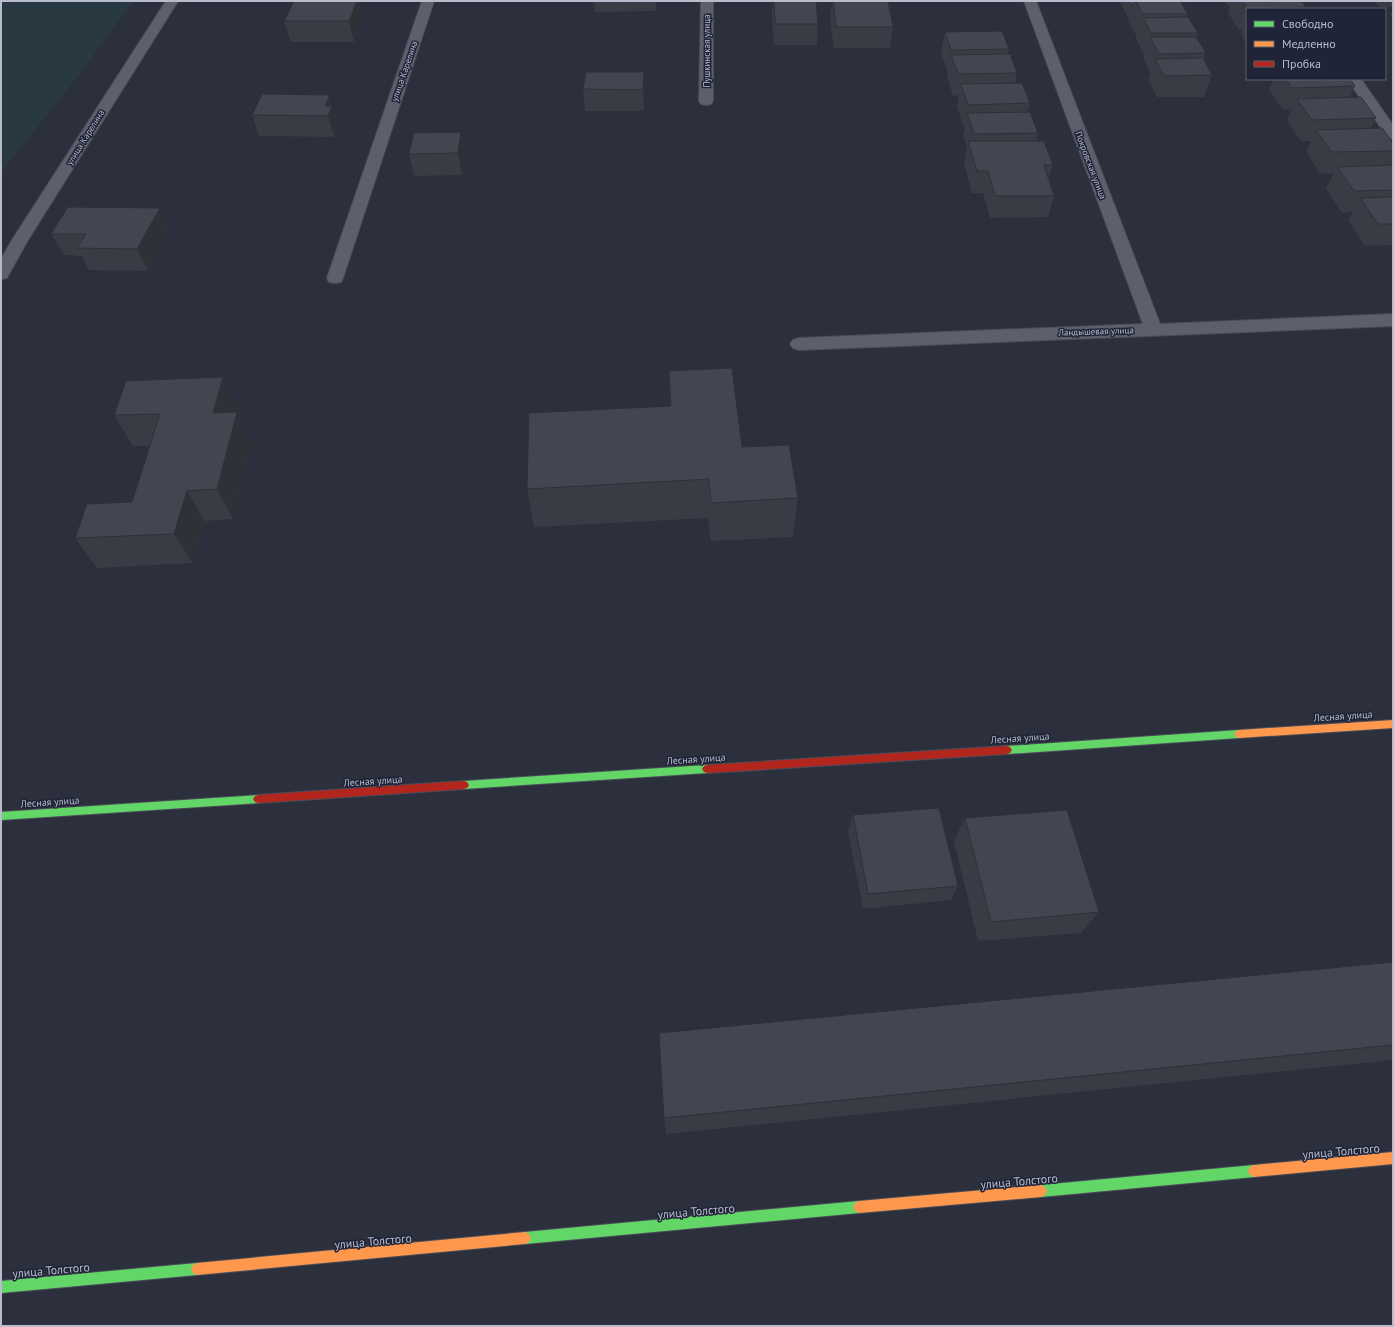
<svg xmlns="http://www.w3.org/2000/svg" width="1394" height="1327" font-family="'PT Sans',sans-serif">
<rect width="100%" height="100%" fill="#2c303c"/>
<!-- green -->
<path fill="#293942" d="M1,1H133L77,77L1,172Z"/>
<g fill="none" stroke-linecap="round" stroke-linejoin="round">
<defs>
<path id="street" d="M166,1H178L28,240L9,274L7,278L1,279V259L12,240Z
M422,1H434L343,278L341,282L335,283L329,282L327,278Z
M701,1H713V101L711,104L706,105L701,104L699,101Z
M1024,1H1036L1160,324L1393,314V326L799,350L793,348L790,344L793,340L799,338L1143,324Z
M1347,79H1361L1393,125V139L1388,138Z"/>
<path id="fast" d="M1239,730L1242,731L1244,734L1242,737L1239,738L1007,754L1004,753L1002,750L1004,747L1007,746Z
M707,765L710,766L712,769L710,772L707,773L464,789L461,788L459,785L461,782L464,781Z
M258,795L261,796L263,799L261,802L258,803L1,820V812Z
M1254,1165L1258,1167L1260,1171L1258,1175L1254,1177L1041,1197L1037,1195L1035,1191L1037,1187L1041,1185Z
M859,1201L863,1203L865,1207L863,1211L859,1213L525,1244L521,1242L519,1238L521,1234L525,1232Z
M197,1263L201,1265L203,1269L201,1273L197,1275L1,1293V1281Z"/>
<path id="slow" d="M1393,720V728L1239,738L1236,737L1234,734L1236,731L1239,730Z
M1393,1152V1164L1254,1177L1250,1175L1248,1171L1250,1167L1254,1165Z
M1041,1185L1045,1187L1047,1191L1045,1195L1041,1197L859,1213L855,1211L853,1207L855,1203L859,1201Z
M525,1232L529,1234L531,1238L529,1242L525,1244L197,1275L193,1273L191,1269L193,1265L197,1263Z"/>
<path id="jam" d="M1007,746L1010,747L1012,750L1010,753L1007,754L707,773L704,772L702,769L704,766L707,765Z
M464,781L467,782L469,785L467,788L464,789L258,803L255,802L253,799L255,796L258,795Z"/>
</defs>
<!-- street casing -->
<use href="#street" stroke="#4a4d56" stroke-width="2"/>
<!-- fast casing -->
<use href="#fast" stroke="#4a4d58" stroke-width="2"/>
<!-- slow casing -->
<use href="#slow" stroke="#4a4d58" stroke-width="2"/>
<!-- jam casing -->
<use href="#jam" stroke="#4a4d58" stroke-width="2"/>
<!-- street -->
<use href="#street" fill="#5d606a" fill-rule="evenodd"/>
<!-- fast -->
<use href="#fast" fill="#63d668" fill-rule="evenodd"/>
<!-- slow -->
<use href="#slow" fill="#ff974d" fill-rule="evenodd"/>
<!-- jam -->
<use href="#jam" fill="#b3261e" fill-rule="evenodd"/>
</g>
<!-- wall -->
<path fill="#393c45" d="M294,1H358L363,19L354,42H291L284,21Z
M594,1H656V11L595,12Z
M773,1L818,24L817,45H774L772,20Z
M832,1L893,27L890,48H834L830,21Z
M1121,1H1180L1188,14L1186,17L1198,33L1196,37L1206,53L1203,60L1212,75L1204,97H1157L1148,80L1150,73L1143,58L1144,54L1136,39L1137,35H1136L1128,20L1129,17H1128L1120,2Z
M1224,1H1301L1306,7L1305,9H1247V44L1241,35L1243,29L1239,30L1228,13L1230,6H1228Z
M1374,1H1393V7H1380Z
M1393,9V18L1390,15Z
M945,32L1009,49L1008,54L1017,73L1015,83L1030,103L1027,112L1038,133L1036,141L1053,165L1048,179L1054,196L1048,217L990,218L983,193H972L964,163L967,148L963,135L965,126H963L957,106L959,95L953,96L947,76L948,71H947L941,53Z
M644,72L645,94L644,111H585L583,89Z
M1266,79H1350L1355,86L1350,97L1376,118L1371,128L1393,143V161L1390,165H1393V245L1365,246L1348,220L1353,212L1342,213L1326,188L1334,173L1320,174L1306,151L1311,141H1301L1287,120L1292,109H1282L1269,89L1273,81H1268Z
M262,94L336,117L335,119L338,128L334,137L259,136L252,115Z
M461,132L465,154L462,175L414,176L409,154Z
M160,208L170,230L148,271L89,270L82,256L64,255L51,234Z
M669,371L742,447L798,498L793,537L711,541L708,518L534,527L527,489L670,407Z
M223,377L238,408L237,412L252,443L233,519L205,521L193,563L97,568L75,538L132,502L150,446H133L114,415Z
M853,815L958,886L951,900L863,909L848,831Z
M965,818L1099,912L1081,933L978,941L954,841Z
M1393,962V1060L666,1134L664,1118Z"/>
<!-- shaded-wall -->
<path fill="#2e3138" d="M357,1H358L363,19L354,42L349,21Z
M644,72L645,94L644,111L643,90Z
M330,95L336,117L335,119L338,128L334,137L325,106Z
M461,132L465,154L462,175L458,153Z
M160,208L170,230L148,271L137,249Z
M223,377L238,408L237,412L252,443L233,519L217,489L213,413Z
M187,491L205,521L193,563L174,534Z"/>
<!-- building -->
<path fill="#424650" stroke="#2e3138" d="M294,1H357L349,21H284Z
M774,1H816L818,24H775Z
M833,1H888L893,27H836Z
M1128,1H1134L1132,6H1131Z
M1136,1H1180L1188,14H1142Z
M1242,1H1301L1306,7L1248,9Z
M1188,17L1198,33H1151L1143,18Z
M1002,31L1009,49L951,50L945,32Z
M1150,37H1196L1206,53L1159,54Z
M1010,54L1017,73L958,74L951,55Z
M1203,58L1212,75L1164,76L1155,59Z
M586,72H644L643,90L583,89Z
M1286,79H1350L1355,86L1292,88Z
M1022,83L1030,103L968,105L961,84Z
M262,94L330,95L325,106H332L328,116L252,115Z
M1361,97L1376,118L1312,120L1297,99Z
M1030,112L1038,133L974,134L967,113Z
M1382,128L1393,143V151L1332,152L1316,130Z
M461,132L458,153L409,154L414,133Z
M968,141H1044L1053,165H1044L1054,196H995L988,171H977Z
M1393,165V190L1354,191L1337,167Z
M1393,197V224H1378L1360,198Z
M68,207L160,208L137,249L77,248L86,234H51Z
M732,368L742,447L789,445L798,498L711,503L709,479L527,489L529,413L671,406L669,371Z
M223,377L213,413L237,412L217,489L187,491L174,534L75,538L87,504L132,502L160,414L114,415L126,381Z
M939,808L958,886L868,894L853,815Z
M1067,810L1099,912L991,922L965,818Z
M1393,962V1045L664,1118L659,1033Z"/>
<g text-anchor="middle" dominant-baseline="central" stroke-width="3" stroke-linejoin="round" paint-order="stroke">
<!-- far-street labels -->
<g font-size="9" fill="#b8bbcc" stroke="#1f2437">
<text transform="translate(706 51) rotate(-90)">Пушкинская улица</text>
<text transform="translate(404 71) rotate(-71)">улица Карелина</text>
<text transform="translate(85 137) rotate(-58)">улица Карелина</text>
<text transform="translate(1091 165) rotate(69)">Покровская улица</text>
<text transform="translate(1096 331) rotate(-2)">Ландышевая улица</text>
</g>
<!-- street labels -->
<g font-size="10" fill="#b8bbcc" stroke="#1f2437">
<text transform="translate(1343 716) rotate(-4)">Лесная улица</text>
<text transform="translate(1020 738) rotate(-4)">Лесная улица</text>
<text transform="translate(696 759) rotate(-4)">Лесная улица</text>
<text transform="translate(373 781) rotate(-4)">Лесная улица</text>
<text transform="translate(50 802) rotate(-4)">Лесная улица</text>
</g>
<!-- near-street labels -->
<g font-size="12" fill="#b8bbcc" stroke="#1f2437">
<text transform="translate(1341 1151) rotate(-5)">улица Толстого</text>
<text transform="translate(1019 1181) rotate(-5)">улица Толстого</text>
<text transform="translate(696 1211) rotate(-5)">улица Толстого</text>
<text transform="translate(373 1241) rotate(-5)">улица Толстого</text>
<text transform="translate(51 1270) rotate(-5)">улица Толстого</text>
</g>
</g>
<!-- border -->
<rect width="1394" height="1327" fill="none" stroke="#b8bbcc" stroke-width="4"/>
<!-- legend -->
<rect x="1246" y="8" width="140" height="72" fill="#1f2437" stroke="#5c6073"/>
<rect x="1254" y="21" width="20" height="6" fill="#63d668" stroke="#5c6073"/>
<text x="1282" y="28" font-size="12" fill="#b8bbcc">Свободно</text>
<rect x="1254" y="41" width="20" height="6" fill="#ff974d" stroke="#5c6073"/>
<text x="1282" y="48" font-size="12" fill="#b8bbcc">Медленно</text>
<rect x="1254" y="61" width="20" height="6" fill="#b3261e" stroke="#5c6073"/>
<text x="1282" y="68" font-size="12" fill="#b8bbcc">Пробка</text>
</svg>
